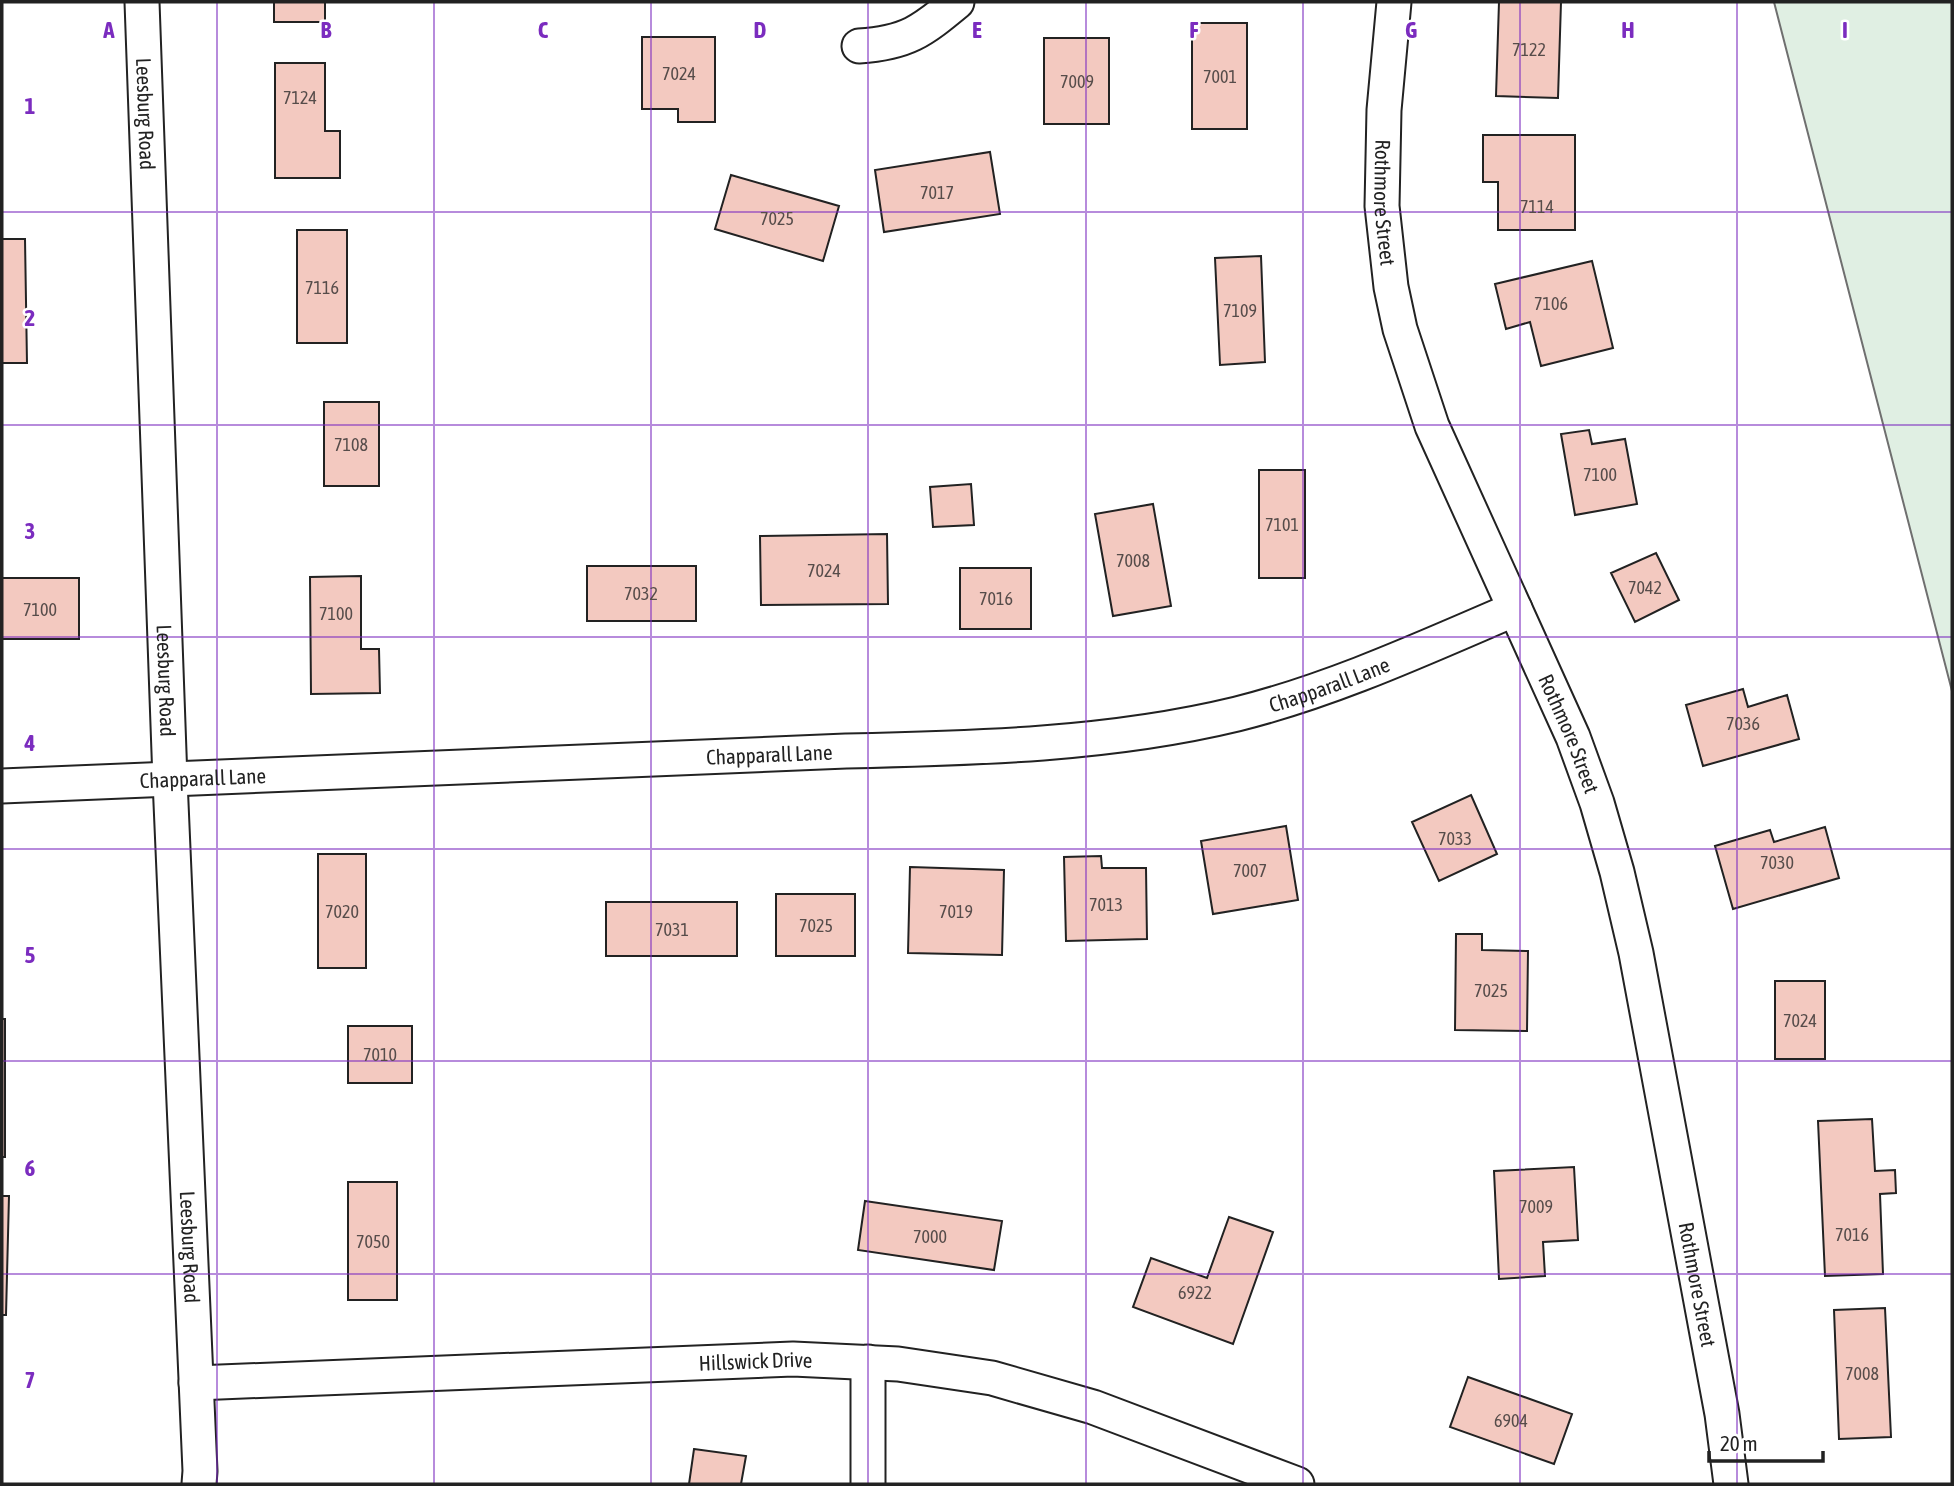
<svg xmlns="http://www.w3.org/2000/svg" width="1954" height="1486" font-family="'Asap Condensed',sans-serif">
<rect width="100%" height="100%" fill="#fff"/>
<!-- green -->
<path fill="#e0efe3" stroke="#6f6f6f" stroke-width="2" d="M1774,2H1952V691Z"/>
<!-- building -->
<path fill="#f3c9c0" stroke="#222" stroke-width="2" d="M274,2H325V22H274Z
M1499,2H1561L1558,98L1496,96Z
M1192,23H1247V129H1192Z
M642,37H715V122H678V109H642Z
M1044,38H1109V124H1044Z
M275,63H325V131H340V178H275Z
M1483,135H1575V230H1498V182H1483Z
M990,152L1000,214L884,232L875,170Z
M731,175L839,206L823,261L715,229Z
M297,230H347V343H297Z
M2,239H25L27,363H2Z
M1261,256L1265,362L1220,365L1215,258Z
M1592,261L1613,348L1541,366L1530,322L1506,329L1495,284Z
M324,402H379V486H324Z
M1589,430L1592,444L1625,439L1637,504L1575,515L1561,434Z
M1259,470H1305V578H1259Z
M971,484L974,525L933,527L930,487Z
M1153,504L1171,606L1113,616L1095,514Z
M887,534L888,604L761,605L760,536Z
M1656,553L1679,600L1635,622L1611,573Z
M587,566H696V621H587Z
M960,568H1031V629H960Z
M361,576V649H379L380,693L311,694L310,577Z
M2,578H79V639H2Z
M1743,689L1748,707L1787,695L1799,739L1703,766L1686,705Z
M1471,795L1497,854L1439,881L1412,822Z
M1286,826L1298,900L1213,914L1201,841Z
M1825,827L1839,878L1733,909L1715,846L1770,830L1774,842Z
M318,854H366V968H318Z
M1101,856L1102,868H1146L1147,939L1066,941L1064,857Z
M910,867L1004,870L1002,955L908,953Z
M776,894H855V956H776Z
M606,902H737V956H606Z
M1456,934H1482V950L1528,951L1527,1031L1455,1030Z
M1775,981H1825V1059H1775Z
M2,1019H5V1157H2Z
M348,1026H412V1083H348Z
M1872,1119L1875,1171L1895,1170L1896,1193L1880,1194L1883,1274L1825,1276L1818,1121Z
M1574,1167L1578,1240L1543,1242L1545,1276L1499,1279L1494,1171Z
M348,1182H397V1300H348Z
M2,1196H9L6,1315H2Z
M865,1201L1002,1221L994,1270L858,1250Z
M1229,1217L1273,1232L1233,1344L1133,1307L1151,1258L1207,1278Z
M1885,1308L1891,1437L1839,1439L1834,1310Z
M1468,1377L1572,1414L1554,1464L1450,1427Z
M694,1449L746,1456L741,1484H689Z"/>
<g fill="none" stroke-linecap="round" stroke-linejoin="round">
<defs>
<g id="street">
<path id="s1" d="M142,2L170,780L200,1471L199,1484"/>
<path id="s2" d="M1394,2L1384,110L1382,206L1391,287L1400,329L1432,426L1573,737L1597,803L1617,872L1636,953L1722,1414L1731,1484"/>
<path d="M859,46C907,43 922,31 957,2"/>
<path id="s3" d="M2,786L846,751C977,748 1109,745 1237,714C1333,690 1424,648 1515,609"/>
<path d="M868,1362V1484"/>
<path id="s4" d="M196,1383L793,1359L898,1364L992,1378L1093,1407L1297,1484"/>
</g>
</defs>
<!-- street casing -->
<use href="#street" stroke="#222" stroke-width="37"/>
<!-- street -->
<use href="#street" stroke="#fff" stroke-width="33"/>
</g>
<!-- grid -->
<path fill="none" stroke="#7b2cbf" stroke-width="2" stroke-opacity="0.55" d="M217,2V1484M434,2V1484M651,2V1484M868,2V1484M1086,2V1484M1303,2V1484M1520,2V1484M1737,2V1484M2,212H1952M2,425H1952M2,637H1952M2,849H1952M2,1061H1952M2,1274H1952"/>
<g text-anchor="middle" dominant-baseline="central" stroke-width="5" stroke-linejoin="round" paint-order="stroke">
<!-- number labels -->
<g font-size="18" fill="#564c4a">
<text x="1529" y="49">7122</text>
<text x="679" y="73">7024</text>
<text x="1220" y="76">7001</text>
<text x="1077" y="81">7009</text>
<text x="300" y="97">7124</text>
<text x="937" y="192">7017</text>
<text x="1537" y="206">7114</text>
<text x="777" y="218">7025</text>
<text x="322" y="287">7116</text>
<text x="1551" y="303">7106</text>
<text x="1240" y="310">7109</text>
<text x="351" y="444">7108</text>
<text x="1600" y="474">7100</text>
<text x="1282" y="524">7101</text>
<text x="1133" y="560">7008</text>
<text x="824" y="570">7024</text>
<text x="1645" y="587">7042</text>
<text x="641" y="593">7032</text>
<text x="996" y="598">7016</text>
<text x="40" y="609">7100</text>
<text x="336" y="613">7100</text>
<text x="1743" y="723">7036</text>
<text x="1455" y="838">7033</text>
<text x="1777" y="862">7030</text>
<text x="1250" y="870">7007</text>
<text x="1106" y="904">7013</text>
<text x="342" y="911">7020</text>
<text x="956" y="911">7019</text>
<text x="816" y="925">7025</text>
<text x="672" y="929">7031</text>
<text x="1491" y="990">7025</text>
<text x="1800" y="1020">7024</text>
<text x="380" y="1054">7010</text>
<text x="1536" y="1206">7009</text>
<text x="1852" y="1234">7016</text>
<text x="930" y="1236">7000</text>
<text x="373" y="1241">7050</text>
<text x="1195" y="1292">6922</text>
<text x="1862" y="1373">7008</text>
<text x="1511" y="1420">6904</text>
</g>
<!-- street labels -->
<g font-size="21" fill="#222" stroke="#fff">
<text stroke="none"><textPath href="#s1" startOffset="112">Leesburg Road</textPath></text>
<text stroke="none"><textPath href="#s2" startOffset="201">Rothmore Street</textPath></text>
<text stroke="none"><textPath href="#s1" startOffset="679">Leesburg Road</textPath></text>
<text stroke="none"><textPath href="#s3" startOffset="1335">Chapparall Lane</textPath></text>
<text stroke="none"><textPath href="#s2" startOffset="768">Rothmore Street</textPath></text>
<text stroke="none"><textPath href="#s3" startOffset="768">Chapparall Lane</textPath></text>
<text stroke="none"><textPath href="#s3" startOffset="201">Chapparall Lane</textPath></text>
<text stroke="none"><textPath href="#s1" startOffset="1246">Leesburg Road</textPath></text>
<text stroke="none"><textPath href="#s2" startOffset="1335">Rothmore Street</textPath></text>
<text stroke="none"><textPath href="#s4" startOffset="560">Hillswick Drive</textPath></text>
</g>
</g>
<g font-size="23" text-anchor="middle" font-weight="bold" fill="#7b2cbf" stroke="#fff" stroke-width="5" stroke-linejoin="round" paint-order="stroke">
<text x="109" y="38">A</text>
<text x="326" y="38">B</text>
<text x="543" y="38">C</text>
<text x="760" y="38">D</text>
<text x="977" y="38">E</text>
<text x="1194" y="38">F</text>
<text x="1411" y="38">G</text>
<text x="1628" y="38">H</text>
<text x="1845" y="38">I</text>
<text x="30" y="114">1</text>
<text x="30" y="326">2</text>
<text x="30" y="539">3</text>
<text x="30" y="751">4</text>
<text x="30" y="963">5</text>
<text x="30" y="1176">6</text>
<text x="30" y="1388">7</text>
</g>
<!-- border -->
<rect width="1954" height="1486" fill="none" stroke="#222222" stroke-width="7"/>
<!-- scale -->
<path d="M1709 1451v10h114v-10" fill="none" stroke="#222222" stroke-width="3.5"/>
<text x="1720" y="1451" font-size="21" fill="#222222" stroke="#ffffff" stroke-width="5" paint-order="stroke">20 m</text>
</svg>
